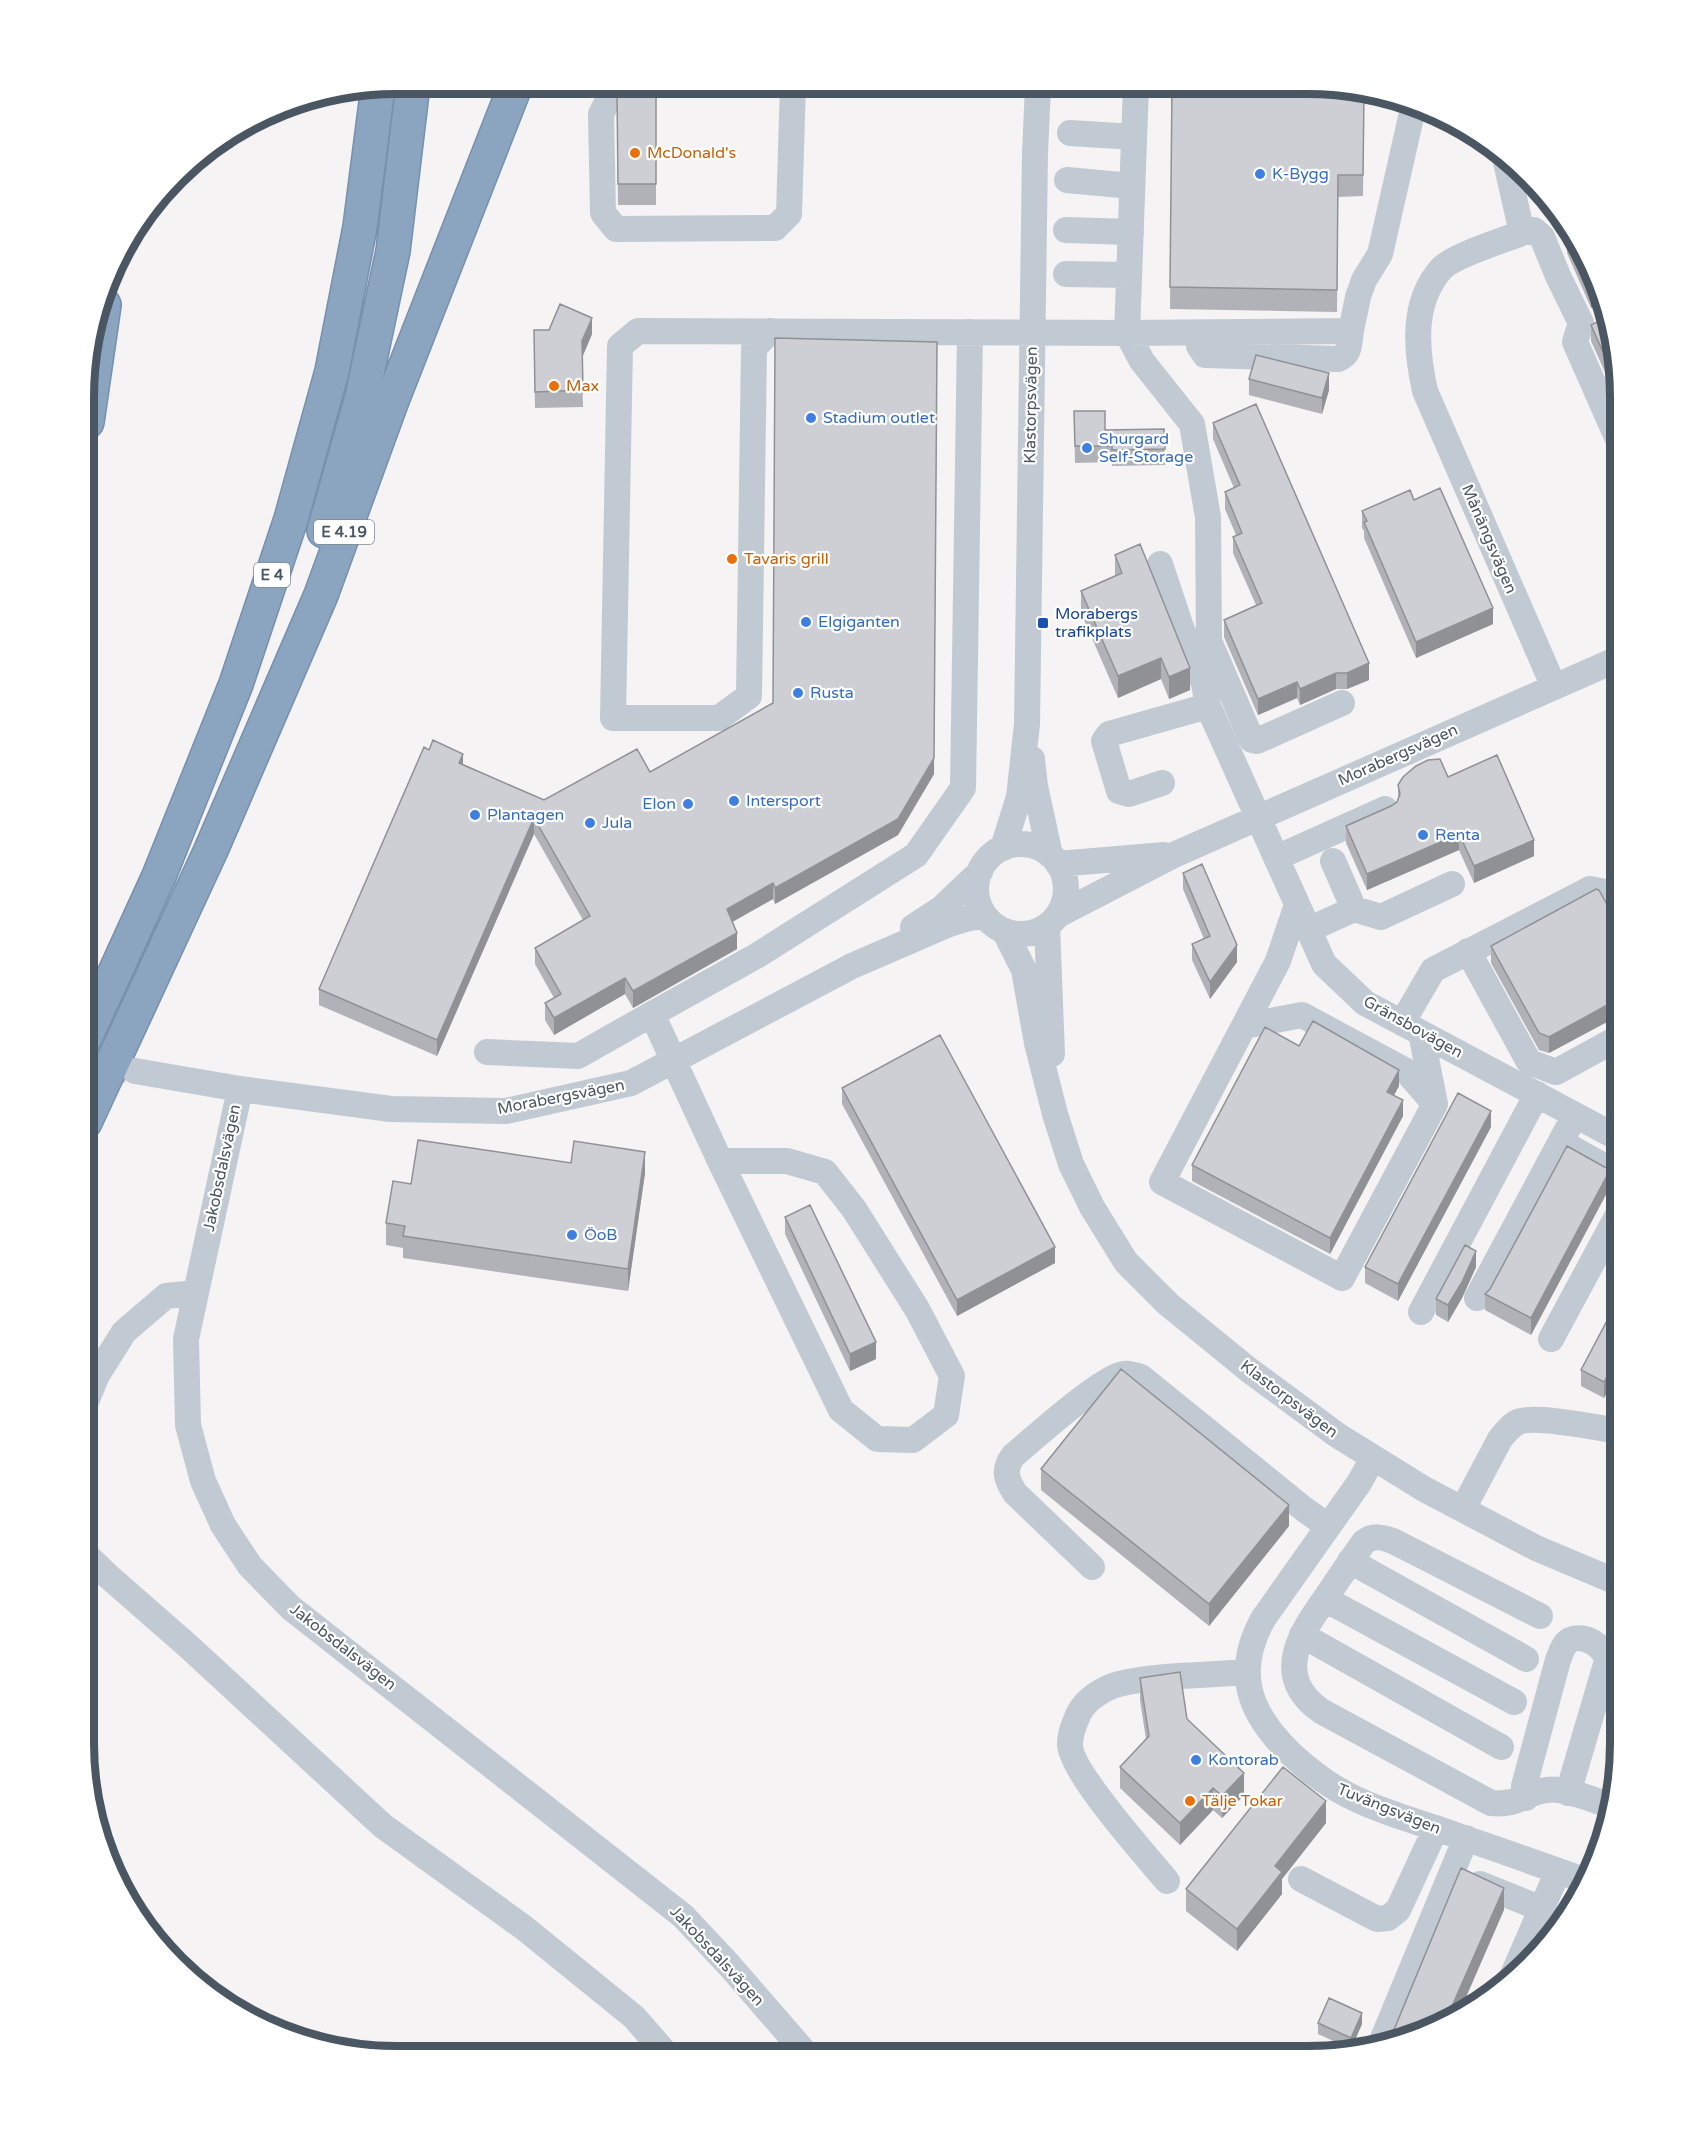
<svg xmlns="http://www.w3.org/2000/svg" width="1704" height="2141" font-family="'Varela Round',sans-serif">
<rect width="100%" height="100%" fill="#f5f3f3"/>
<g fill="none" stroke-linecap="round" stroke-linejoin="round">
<!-- minor-tunnel -->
<path stroke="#caccce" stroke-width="26" stroke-dasharray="26 13" stroke-linecap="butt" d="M85,1064L127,1070"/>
<defs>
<path id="highway" d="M87,422L104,305
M324,531L362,397L393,251L413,84
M85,1038L159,876L236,684L291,519L332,371L360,227L378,87
M85,1122L211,850L321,595L391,403L516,84"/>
</defs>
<!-- highway casing -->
<use href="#highway" stroke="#7690ad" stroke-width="36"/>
<!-- minor -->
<path stroke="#c1cad2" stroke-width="26" d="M616,85L601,114L603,213L616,229L775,228L789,214L793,85
M1070,133L1134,137
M1505,158L1522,233L1534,230L1542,237L1558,276L1581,323L1575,342L1620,444
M1067,180L1132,186
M1066,230L1131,232
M1522,233C1504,240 1455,255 1442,268C1411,302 1416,350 1425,391L1554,687
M1066,274L1129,275
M770,331L754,348L749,696L719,718H613L620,346L638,331L1127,333L1136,86
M1199,333V346L1205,355L1338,359C1351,354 1349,343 1351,331
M1160,564L1181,627L1204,684L1208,706L1324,964L1365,1003L1620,1139
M1342,703L1257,741L1252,740L1250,736L1209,641L1208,517L1192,424L1142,361L1127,333L1351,331L1358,297L1364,280L1380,254L1414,104
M1032,759L1035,786L1050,855
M1162,783L1129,794L1119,791L1104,741L1109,734L1208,706
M976 889a45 45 0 1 1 90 0a45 45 0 1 1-90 0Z
M1003,848L1019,797L1027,724L1035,153L1038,86
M1276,858L1385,809
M1333,861L1354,909
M1058,864L1164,855
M1297,905L1278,961L1162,1182L1342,1278L1435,1104L1421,1033
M1058,915L1176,854L1620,658
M1047,926L1052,1054
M913,927L942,908L980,872
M1308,930L1354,909L1381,917L1452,884
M1005,932L1024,970L1037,1043L1055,1114L1071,1164L1092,1207L1126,1262L1168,1304L1249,1370L1337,1435L1424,1489L1536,1548L1619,1583
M1468,951L1529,1062L1556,1072L1620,1037
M1402,1023L1433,970L1590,889L1616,894L1620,902
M1244,1026L1302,1015L1406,1071L1433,1102
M487,1052L578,1056L652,1014
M135,1071L240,1089L391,1109L506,1111L631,1083L852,966L949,924L969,918L985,916
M240,1089L186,1339L188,1425L203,1481L223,1525L250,1566L291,1608L683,1916L729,1965L808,2056
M1561,1142L1620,1175
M720,1161H787L825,1172L854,1209L917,1309L952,1376L946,1415L913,1440L877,1439L841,1410L720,1161L652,1014L758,955L916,855L963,788L970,332
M1477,1298L1575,1115
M1421,1312L1537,1094
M1551,1339L1620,1211
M85,1404L97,1375L124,1332L166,1296L195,1293
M1373,1458L1359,1483L1263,1619C1234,1672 1248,1712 1290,1753C1304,1766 1320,1779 1337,1789C1374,1811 1420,1822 1461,1837C1503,1851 1544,1866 1586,1881
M1463,1509L1500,1439C1506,1432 1512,1423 1521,1421C1541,1416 1597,1428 1620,1431
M84,1553L108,1576L188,1646L383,1826L523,1927L634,2017L668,2056
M1350,1561L1526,1659
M1092,1567L1015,1493C1006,1479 1003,1470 1013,1456C1033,1439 1102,1377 1123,1374C1129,1373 1135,1375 1141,1377L1305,1510L1328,1526
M1325,1599L1514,1702
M1540,1616L1393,1541C1382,1537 1373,1535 1364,1542C1351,1560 1339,1578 1327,1596C1300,1634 1272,1676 1321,1711L1491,1803C1519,1806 1525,1792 1547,1790C1564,1787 1595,1801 1612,1806
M1302,1635L1501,1747
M1526,1798L1524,1786L1558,1660C1561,1653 1563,1644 1570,1640C1585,1633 1605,1647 1607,1661L1568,1793
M1301,1879L1377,1919L1388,1918L1398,1910L1436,1828
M1167,1881C1147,1857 1069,1770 1070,1744C1070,1733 1075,1722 1079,1713C1086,1699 1104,1688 1119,1684C1160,1674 1204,1676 1246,1672
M1480,1884L1542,1909
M1512,1977L1558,1871
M1379,2048L1466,1838"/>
<!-- highway -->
<use href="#highway" stroke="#8ba5c1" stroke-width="33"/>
</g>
<!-- wall -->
<path fill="#b0b2b7" d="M656,85V205H618L617,93H627Z
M1172,86L1364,91L1363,196L1338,197L1337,312L1170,309Z
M1567,237L1604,302L1591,308L1567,253Z
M1609,316L1620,397V406L1591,341V325Z
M592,334L582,357L583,407L535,408L534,347Z
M1249,379L1329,390L1322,414L1249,395Z
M1074,411L1105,430L1164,429L1165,465L1112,466V462L1075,463Z
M1213,423L1369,680L1347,689H1336L1300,705L1297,698L1258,715L1224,637V620L1256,605L1233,553V537L1236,535L1225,509V492L1234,488L1213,439Z
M1414,500L1493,624L1416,658L1364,538V531L1362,528V511Z
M1115,555L1190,690L1169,699L1161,679L1118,698L1081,613V591L1115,576Z
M463,764L544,800L650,772L934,774L898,835L775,904L773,899L732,922L737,949L633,1008L625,994L554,1035L545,1020V1003L554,998L535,964V948L583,920L534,834L437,1056L319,1005V989Z
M1448,777L1534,856L1474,883L1459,850L1367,890L1346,843V826L1391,806L1397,802L1398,799V785Z
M1183,873L1237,962L1210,999L1192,960V944L1204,939L1183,889Z
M1620,928V1015L1549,1053L1539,1050L1491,963V946Z
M1299,1046L1399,1086L1394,1095L1403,1116L1330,1254L1192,1181V1165Z
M842,1088L1055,1263L957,1316L842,1104Z
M1491,1127L1398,1301L1365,1283V1267Z
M645,1173L628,1291L403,1258V1248L386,1245V1223L411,1184Z
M1610,1187L1531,1335L1485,1310V1294Z
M785,1217L876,1359L850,1371L785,1234Z
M1476,1267L1462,1298L1448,1322L1436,1315V1299Z
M1620,1322V1369L1604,1398L1581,1386V1370Z
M1041,1469L1289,1526L1209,1626L1041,1490Z
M1140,1678L1187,1719L1244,1795L1222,1818L1213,1810L1180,1845L1120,1788V1767L1146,1739L1140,1700Z
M1326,1823L1282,1879V1894L1237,1951L1186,1911V1889Z
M1318,2023L1362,2024L1351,2049L1318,2034Z"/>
<!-- shaded-wall -->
<path fill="#909195" d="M1598,289L1604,302L1591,308V292Z
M592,318V334L582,358V341Z
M937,342L934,774L898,835L775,904V888Z
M1329,373V390L1322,414V398Z
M1493,608V624L1416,658V642Z
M1161,658V679L1118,698V676Z
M1369,663V680L1347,689V673Z
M1190,668V690L1169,699V677Z
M1336,673V689L1300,705V689Z
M1297,682V698L1258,715V699Z
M463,754V771L459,763Z
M534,818V834L437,1056V1040Z
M1459,834V850L1367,890V874Z
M1534,840V856L1474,883V866Z
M773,883V899L727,925V909Z
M737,933V949L633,1008V991Z
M1237,945V962L1210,999V982Z
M625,978V994L554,1035V1018Z
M1620,998V1015L1549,1053V1037Z
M1399,1070V1086L1387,1108V1092Z
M1403,1100V1116L1330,1254V1238Z
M1491,1111V1127L1398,1301V1284Z
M645,1152V1173L628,1291V1269Z
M1610,1170V1187L1531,1335V1318Z
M1055,1247V1263L957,1316V1300Z
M1476,1251V1267L1462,1298L1448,1322V1305Z
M876,1342V1359L850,1371V1354Z
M1620,1353V1369L1604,1398V1382Z
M1289,1505V1526L1209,1626V1604Z
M1244,1773V1795L1222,1818V1796Z
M1213,1788V1810L1180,1845V1823Z
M1326,1801V1823L1282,1879V1894L1237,1951V1929L1275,1866Z
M1504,1888V1910L1457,2018L1445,2022Z
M1362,2013V2024L1351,2049V2038Z"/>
<!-- building -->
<path fill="#cdcfd5" stroke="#909195" stroke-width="1.5" d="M627,85H656V184H618L617,93H627Z
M1172,86L1348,87L1364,91L1363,175H1338L1337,290L1170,287Z
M1573,234L1578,241L1598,289L1591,292L1567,237Z
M560,304L592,318L582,341L583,390L535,392L534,330H549Z
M1609,316L1619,388L1591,325Z
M775,338L937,342L934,758L898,819L775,888L773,883L727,909L737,933L633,991L625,978L554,1018L545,1003L561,994L535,948L590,916L534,818L437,1040L319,989L424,747L429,750L433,740L463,754L459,763L544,800L637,749L650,772L773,703Z
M1256,355L1329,373L1322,398L1249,379Z
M1256,404L1369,663L1347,673H1336L1300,689L1297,682L1258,699L1224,620L1262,603L1233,537L1242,533L1225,492L1240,485L1213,423Z
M1074,411H1105V430L1164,429L1165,449L1112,450V446H1075Z
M1440,488L1493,608L1416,642L1364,522L1367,521L1362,511L1410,490L1414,500Z
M1140,544L1190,668L1169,677L1161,658L1118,676L1081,591L1122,573L1115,555Z
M1497,755L1534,840L1474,866L1459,834L1367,874L1346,826L1391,806L1397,802L1400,794L1398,785L1403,777L1416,766L1428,760L1440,759L1448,777Z
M1202,864L1237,945L1210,982L1192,944L1210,936L1183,873Z
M1596,889L1599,890L1620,928V998L1549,1037L1539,1033L1491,946Z
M1313,1021L1399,1070L1387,1092L1403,1100L1330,1238L1192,1165L1265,1027L1299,1046Z
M940,1035L1055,1247L957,1300L842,1088Z
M1458,1093L1491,1111L1398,1284L1365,1267Z
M418,1140L571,1163L574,1141L645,1152L628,1269L403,1236L405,1226L386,1223L393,1181L411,1184Z
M1567,1146L1610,1170L1531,1318L1485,1294L1490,1289Z
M810,1205L876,1342L850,1354L785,1217Z
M1465,1245L1476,1251L1462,1282L1448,1305L1436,1299Z
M1609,1317L1620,1322V1353L1604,1382L1581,1370Z
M1121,1369L1289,1505L1209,1604L1041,1469Z
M1180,1672L1187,1719L1244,1773L1222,1796L1213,1788L1180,1823L1120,1767L1149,1736L1140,1678Z
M1283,1767L1326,1801L1275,1866L1282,1872L1237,1929L1186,1889Z
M1461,1868L1504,1888L1445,2022L1388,2046L1380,2048L1375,2046L1378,2041L1388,2038L1393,2032Z
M1329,1998L1362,2013L1351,2038L1318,2023Z"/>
<!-- markers -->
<g fill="#e8710a" stroke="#fff" stroke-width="2">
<circle cx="635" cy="153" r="6"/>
<circle cx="554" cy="386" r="6"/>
<circle cx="732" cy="559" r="6"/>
<circle cx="1190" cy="1801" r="6"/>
</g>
<g fill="#3f7fe0" stroke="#fff" stroke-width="2">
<circle cx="1260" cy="174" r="6"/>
<circle cx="811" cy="418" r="6"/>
<circle cx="1087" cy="448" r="6"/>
<circle cx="806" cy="622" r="6"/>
<circle cx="798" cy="693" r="6"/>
<circle cx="734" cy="801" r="6"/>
<circle cx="688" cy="804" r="6"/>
<circle cx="475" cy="815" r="6"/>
<circle cx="590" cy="823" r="6"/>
<circle cx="1423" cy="835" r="6"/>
<circle cx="572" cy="1235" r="6"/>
<circle cx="1196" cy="1760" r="6"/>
</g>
<rect fill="#1a4fb4" stroke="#fff" stroke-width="2" x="1037" y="617" width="12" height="12" rx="3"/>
<g text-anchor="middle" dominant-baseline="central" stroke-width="4.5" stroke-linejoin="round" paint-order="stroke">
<!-- shield labels -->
<g fill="#fff" stroke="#808990" stroke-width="1.5">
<rect x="314" y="520" width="60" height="24" rx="4.5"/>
<rect x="254" y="563" width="36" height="24" rx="4.5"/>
</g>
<g font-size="15" font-weight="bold" fill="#4a5661">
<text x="344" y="532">E 4.19</text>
<text x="272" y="575">E 4</text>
</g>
<!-- food labels -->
<g font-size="16" fill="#c56008" stroke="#fff" text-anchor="start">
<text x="647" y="153">McDonald's</text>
<text x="566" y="386">Max</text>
<text x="744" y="559">Tavaris grill</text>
<text x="1202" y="1801">Tälje Tokar</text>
</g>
<!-- shop labels -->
<g font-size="16" fill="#366cbe" stroke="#fff" text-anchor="start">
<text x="1272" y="174">K-Bygg</text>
<text x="823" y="418">Stadium outlet</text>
<text x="1099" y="439">Shurgard<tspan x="1099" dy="18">Self-Storage</tspan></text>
<text x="818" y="622">Elgiganten</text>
<text x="810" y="693">Rusta</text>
<text x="746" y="801">Intersport</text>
<text x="676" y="804" text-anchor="end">Elon</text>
<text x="487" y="815">Plantagen</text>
<text x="602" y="823">Jula</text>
<text x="1435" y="835">Renta</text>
<text x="584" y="1235">ÖoB</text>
<text x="1208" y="1760">Kontorab</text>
</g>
<!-- street labels -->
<g font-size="16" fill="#4a5661" stroke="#fff">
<text transform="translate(1031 405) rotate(-89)">Klastorpsvägen</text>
<text transform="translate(1489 539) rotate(67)">Månängsvägen</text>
<text transform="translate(1398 755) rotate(-24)">Morabergsvägen</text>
<text transform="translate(1413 1027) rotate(29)">Gränsbovägen</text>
<text transform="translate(561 1097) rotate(-11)">Morabergsvägen</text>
<text transform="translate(222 1168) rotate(-78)">Jakobsdalsvägen</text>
<text transform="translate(1289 1399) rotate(37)">Klastorpsvägen</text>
<text transform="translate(343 1647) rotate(38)">Jakobsdalsvägen</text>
<text transform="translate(1389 1809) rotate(22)">Tuvängsvägen</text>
<text transform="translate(717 1956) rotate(47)">Jakobsdalsvägen</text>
</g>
<!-- transit labels -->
<g font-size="16" fill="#164399" stroke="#fff" text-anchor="start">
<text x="1055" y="614">Morabergs<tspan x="1055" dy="18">trafikplats</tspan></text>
</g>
</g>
<!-- crop -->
<path d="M0 0H1704V2141H0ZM397 94H1307A303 303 0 0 1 1610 397V1743A303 303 0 0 1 1307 2046H397A303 303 0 0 1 94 1743V397A303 303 0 0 1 397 94Z" fill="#fff" fill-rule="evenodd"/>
<path fill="none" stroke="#4a5661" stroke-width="8" d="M397 94H1307A303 303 0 0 1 1610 397V1743A303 303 0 0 1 1307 2046H397A303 303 0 0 1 94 1743V397A303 303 0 0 1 397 94Z"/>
</svg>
